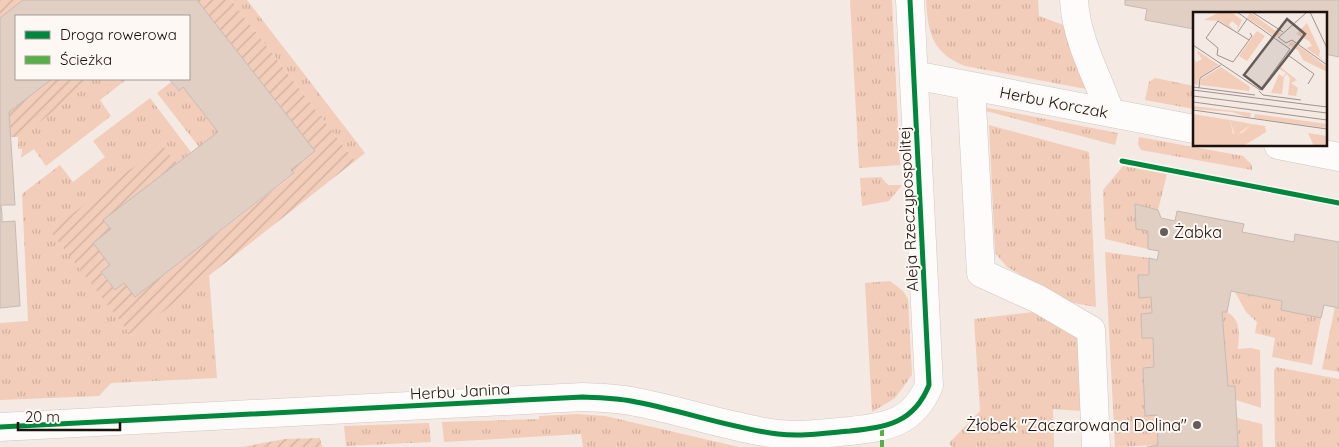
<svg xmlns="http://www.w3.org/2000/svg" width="1339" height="447" font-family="Quicksand,sans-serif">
<defs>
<pattern id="grass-tufts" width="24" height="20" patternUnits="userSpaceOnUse" patternTransform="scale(1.25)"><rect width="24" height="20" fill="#f2cdb9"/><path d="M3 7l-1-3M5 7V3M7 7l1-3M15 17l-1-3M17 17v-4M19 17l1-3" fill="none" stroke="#cfaf9e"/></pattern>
<pattern id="garden-furrows" width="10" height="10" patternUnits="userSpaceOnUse" patternTransform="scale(1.25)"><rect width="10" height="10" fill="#f2cdb9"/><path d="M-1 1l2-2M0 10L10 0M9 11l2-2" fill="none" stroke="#cfaf9e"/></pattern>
</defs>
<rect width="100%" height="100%" fill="#f5e9e3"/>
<!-- grass -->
<path fill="url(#grass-tufts)" d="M231,0H247L365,153L355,161Z
M850,0H892L900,165L859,168Z
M926,0H1038L1039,16L1066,26L1086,89L965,66C932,53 928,33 926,0Z
M1155,78L1194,86V109L1145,100L1149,82Z
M85,79H127L100,100L111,116L46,166L34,149L21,158L22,149H18V137L89,84Z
M171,82L178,91L183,87L218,132L199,147L157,93Z
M150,98L191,152L177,163L162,145L51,231L132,336L209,274L217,378L111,383L99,396L0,400V323L28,321L22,194L60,165L73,182L105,157L93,141Z
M983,107L1118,133L1115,145L982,110Z
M989,125L1089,152L1096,307L1068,302L1007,267L995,253Z
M1139,137L1243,156L1252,165V170L1141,150L1138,144Z
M1123,166L1167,174L1158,210L1135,204L1136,229L1148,231V249L1105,239L1103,190Z
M881,177L888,185H902L889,201L862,206L860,178Z
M1105,252L1149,258V275H1139V298L1151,297L1152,313L1141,314L1142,338H1153L1154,367L1143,368L1145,416L1157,415L1158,445L1115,447Z
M890,281L903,291L908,299L912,375L895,398L872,412L865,283Z
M1235,292L1282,301L1281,310L1321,318L1312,365L1272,357L1275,338L1255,333L1257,322L1246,312Z
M1335,307L1339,308V372L1322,369Z
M1034,312L1078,336L1081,411L1053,409L1054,447H952L949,443L980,411L974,319Z
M1222,312H1227C1242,321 1239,334 1238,349L1251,348L1260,350L1261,408L1236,400L1235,386H1228Z
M1276,367L1339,379V447H1275L1274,370Z
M577,414L605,416L739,447H583L581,434L444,442L442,422L539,419V416Z
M1237,418L1262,424L1263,447H1238Z
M429,423L431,442L346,446L344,426Z"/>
<!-- garden -->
<path fill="url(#garden-furrows)" d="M0,0H23L0,18Z
M197,0H231L355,161L132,336L50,231L162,145L177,163L104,220L111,229L93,243L110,265L101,273L115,290L124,283L135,297L294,174L291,170L315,151Z
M52,79H85L89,84L20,137H11L9,112Z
M320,438L322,447H242L285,439Z"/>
<!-- building -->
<path fill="#e2cfc4" stroke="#c4bab4" d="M23,0H197L315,151L291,170L294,173L135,297L124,283L115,290L101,272L110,265L93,243L111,229L103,220L218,132L183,87L179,91L169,79H189V16H16V79H52L9,112L15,205H1L2,215V222L15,221L20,306L0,308V18Z
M1125,0H1339V57L1325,54V14H1194V29L1145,20L1147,9L1125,5Z
M1135,204L1158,210L1161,218L1175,221L1177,211L1244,224L1242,232L1294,242L1295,234L1339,242V308L1324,305L1321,318L1281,310L1282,301L1231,291L1227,312H1222L1228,386H1235L1238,447H1147L1158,445L1157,415L1145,416L1143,368L1154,367L1153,338H1142L1141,314L1152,313L1151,297L1139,298L1138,275H1149V258L1157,260L1159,251L1148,249V231L1136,229Z"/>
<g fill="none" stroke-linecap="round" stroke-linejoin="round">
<defs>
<path id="minor" d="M1074,0C1076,39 1097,76 1110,112
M914,75L1194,129
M971,86L981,273L1038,299L1091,330L1096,447
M1278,145L1339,157
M0,427L583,397C601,398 619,398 636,402C684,411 730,428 778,434C802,437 826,433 850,431C887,427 914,423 929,385L910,0"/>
</defs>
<!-- minor casing -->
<use href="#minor" stroke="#d0c6c0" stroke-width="29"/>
<!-- minor -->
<use href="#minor" stroke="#fefcfb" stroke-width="28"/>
<!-- quiet -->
<path stroke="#55b144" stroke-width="4" stroke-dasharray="8 4" stroke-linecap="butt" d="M882,428V447"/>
<defs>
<path id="cycleway" d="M1122,161L1339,203
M0,427L583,397C601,398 619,398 636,402C684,411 730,428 778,434C802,437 826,433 850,431C887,427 914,423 929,385L910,0"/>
</defs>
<!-- cycleway casing -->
<use href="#cycleway" stroke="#fef8f5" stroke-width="8"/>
<!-- cycleway -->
<use href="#cycleway" stroke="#00873e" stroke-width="5"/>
</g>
<!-- markers -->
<g fill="#675d58" stroke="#fef8f5" stroke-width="2">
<circle cx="1164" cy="232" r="5"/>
<circle cx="1197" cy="425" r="5"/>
</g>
<g text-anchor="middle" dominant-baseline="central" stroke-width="4" stroke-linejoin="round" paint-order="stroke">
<!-- street labels -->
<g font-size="16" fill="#1b120d" stroke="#fef8f5">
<text transform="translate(1054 102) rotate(11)">Herbu Korczak</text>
<text transform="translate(908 209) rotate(-93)">Aleja Rzeczypospolitej</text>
<text transform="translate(460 391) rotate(-3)">Herbu Janina</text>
</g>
<!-- poi labels -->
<g font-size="16" fill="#1b120d" stroke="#fef8f5" text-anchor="start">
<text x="1174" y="232">Żabka</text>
<text x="1187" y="425" text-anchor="end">Żłobek "Zaczarowana Dolina"</text>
</g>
</g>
<!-- overview -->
<g transform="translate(1193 12)">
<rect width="134" height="134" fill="#f5e9e3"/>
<path d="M27,0H38L49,8L44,19L45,14L39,9L36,13L42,19L27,9L11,8ZM57,0L84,20L89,21L83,25L54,6ZM114,11L127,39L126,44L134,51L113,36L119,34L116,29L103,22ZM99,29L134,55V60L110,48L105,38L95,33ZM5,39L26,53L6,66L5,73L0,72V46L3,50L9,47L4,40L0,44ZM94,45L86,54L104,68L98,71L105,76L103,84L95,83L97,66L94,62L91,65L89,82L78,81L86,62L90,65L93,61L85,56L86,52ZM28,55L57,75L56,79L7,73L8,67ZM0,94L58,101L57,106L39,100L0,97ZM0,102L37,108L40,122L49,121L59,112L72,114L73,120L50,134H0ZM62,102L134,112V116L61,106ZM115,121L134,124V134H121Z" fill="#f2cdb9"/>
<path d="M64,19L72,24L54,49L46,44ZM37,108L59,112L42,124Z" fill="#f2cdb9"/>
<path fill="none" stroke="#9e938d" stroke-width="1" d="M59,0L90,20M117,0L134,36M45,20L54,7M85,25L93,31L99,28L134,53M85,26L114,0M56,28L25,9L13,26L25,36L24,43L40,50L59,24L57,21M0,33L67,78L97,37L44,0M95,43L121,62L115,72M0,75L62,83M6,76L7,66L28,53M0,78L134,95M66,79L70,83L108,88M0,84L134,101M0,90L134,108M0,98L134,117"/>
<path fill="#675d58" fill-opacity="0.15" stroke="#675d58" stroke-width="2.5" d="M94,7L112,22L69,77L51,63Z"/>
<rect width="134" height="134" fill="none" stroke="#1b120d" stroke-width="2.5"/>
</g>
<!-- legend -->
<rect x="15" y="15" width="175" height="65" fill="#fef8f5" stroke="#a39c98"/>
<rect x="25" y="31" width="25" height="8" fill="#00873e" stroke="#a39c98"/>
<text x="60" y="40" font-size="15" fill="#1b120d">Droga rowerowa</text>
<rect x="25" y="56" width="25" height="8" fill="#55b144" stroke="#a39c98"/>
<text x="60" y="65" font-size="15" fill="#1b120d">Ścieżka</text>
<!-- scale -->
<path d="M18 422v8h102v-8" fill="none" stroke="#1b120d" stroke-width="2.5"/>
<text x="25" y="422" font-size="15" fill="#1b120d" stroke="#fef8f5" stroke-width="4" paint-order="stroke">20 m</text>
</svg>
